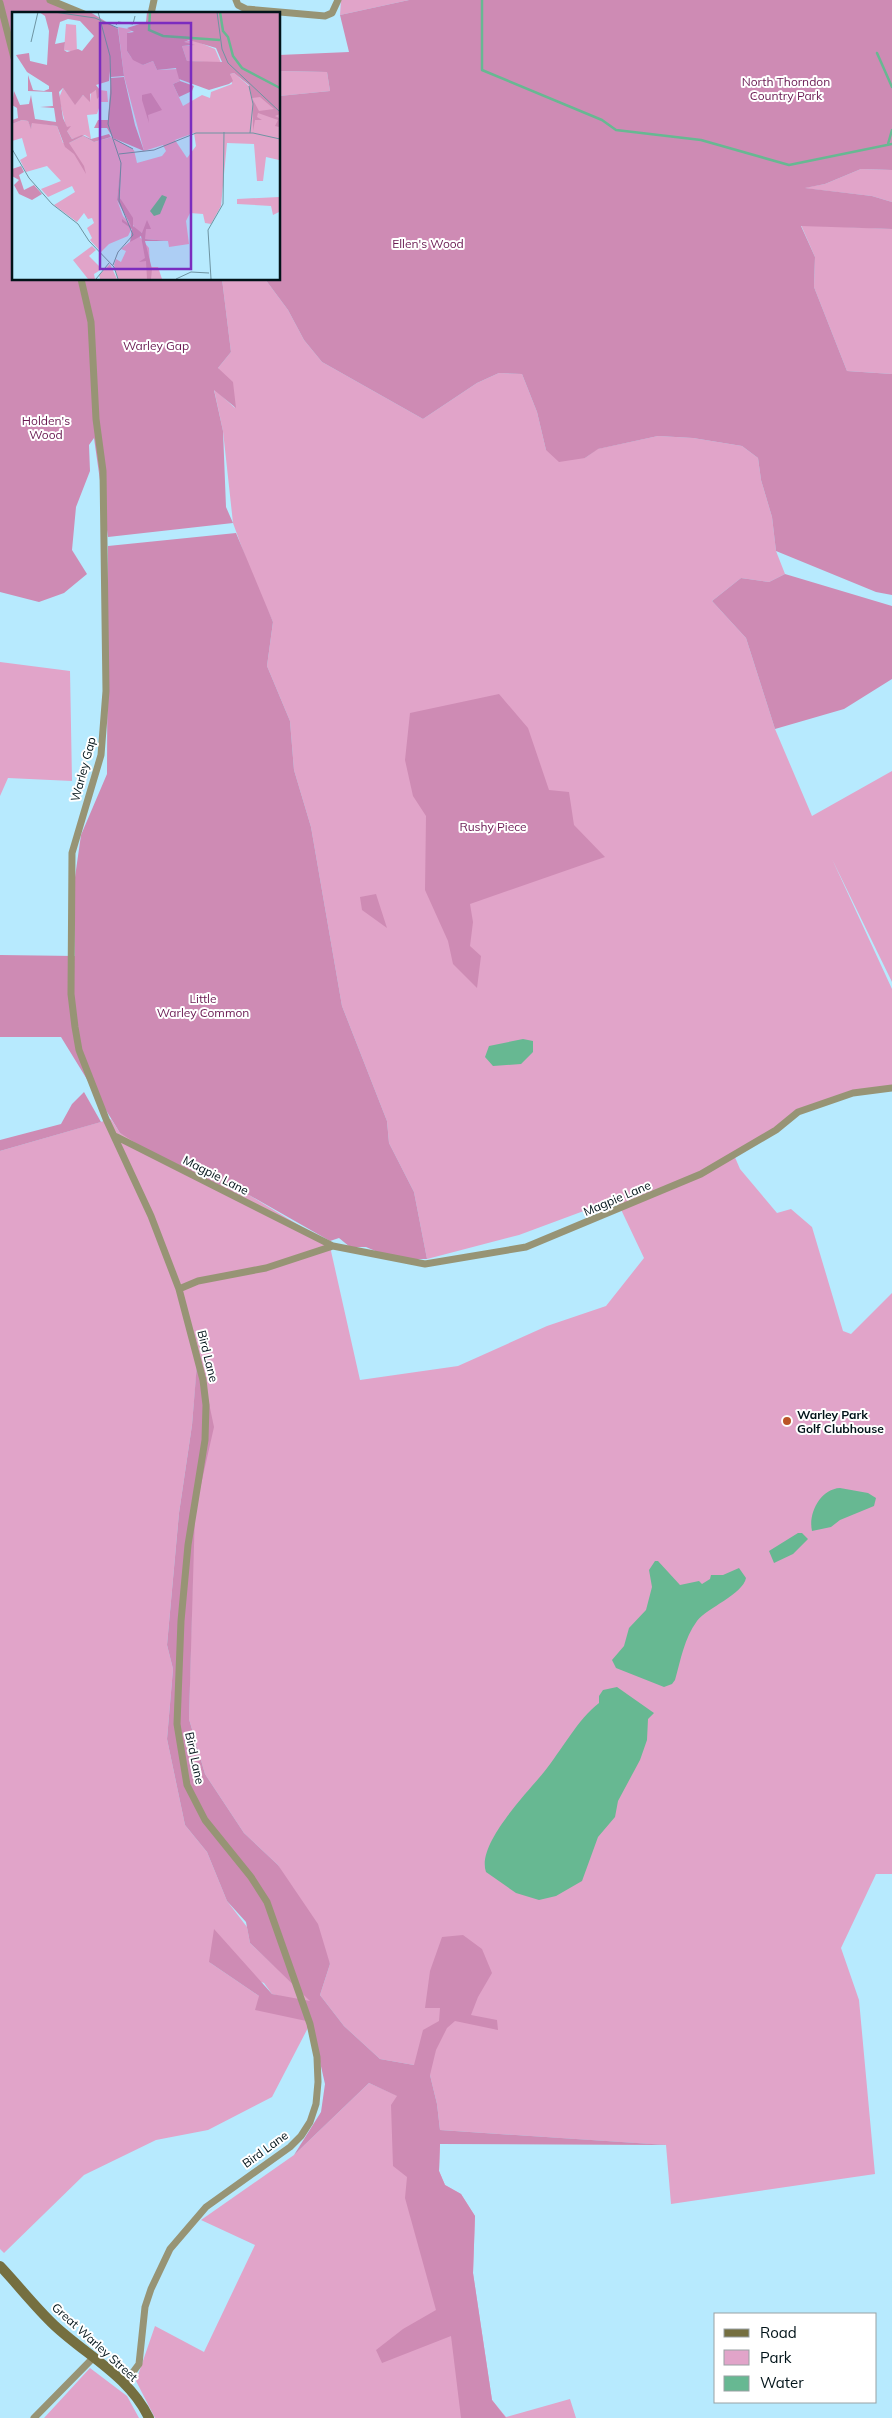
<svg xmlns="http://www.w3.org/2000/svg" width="892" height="2418" font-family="Mulish,sans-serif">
<rect width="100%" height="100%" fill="#b7eafe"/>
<!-- green -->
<path fill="#e1a4c9" d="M341,0H409L340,15Z
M279,71L327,72L330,91L279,96Z
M861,169L892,170V202L872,196L803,188L825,184Z
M801,225L892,229V374L847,371L814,287L815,257Z
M222,279H265L288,310L304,340L322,362L423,419L477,383L499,373L522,374L537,412L546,450L585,458L597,449L658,436L693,438L742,446L758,458L761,480L772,517L776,551L785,574L769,582L741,578L712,601L746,638L775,729L812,816L892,771V982L832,859L892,989V1088L853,1093L798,1112L734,1155L740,1169L777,1213L791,1209L812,1227L843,1331L851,1334L892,1293V1874H876L841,1948L859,2000L875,2174L671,2204L666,2145L440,2130L437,2104L430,2075L414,2065L380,2059L344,2026L320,1995L330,1964L278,1865L244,1833L205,1774L189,1719L198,1354L192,1425L179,1513L167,1645L173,1669L167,1739L185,1825L207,1852L227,1901L247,1927L250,1943L316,2005L272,1994L264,1983L209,1962L259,1996L311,2022L272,2097L208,2130L156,2140L84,2175L4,2253L0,2249V1151L111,1119L120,1133L249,1195L333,1246L331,1251L360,1380L458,1366L547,1326L606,1306L644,1258L616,1199L519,1235L427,1259L414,1192L389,1143L387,1121L342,1006L311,827L294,770L290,721L267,666L273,622L254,581L233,523L223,431L214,389L235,408L218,368L231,352Z
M0,662L70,671L72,781L8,778L0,796Z
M369,2083L398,2096L440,2144L439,2171L445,2185L461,2194L475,2216L473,2273L492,2400L506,2417L570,2399L576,2418H155L136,2381L155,2326L204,2352L255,2245L201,2220L294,2155Z
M90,2368L127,2396L139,2418H44Z"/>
<!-- forest -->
<path fill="#ce8bb4" d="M0,0H51L80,14H14V279H222L231,352L218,368L233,382L236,408L214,390L223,431L226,507L233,523L108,537L94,438L89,445L90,471L76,507L72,550L87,574L64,593L39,602L0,592Z
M409,0H892V170L861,169L825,184L805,188L872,196L892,202V229L801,226L815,257L814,287L847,371L892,374V595L876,592L776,551L772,517L761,480L758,458L742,446L693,438L658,436L598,449L585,458L559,462L546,450L537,412L522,374L499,373L477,383L423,419L322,362L304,340L288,310L265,279H279V96L330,91L327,72L279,71V55L349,52L340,15Z
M236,533L273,622L267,666L290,721L294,770L311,827L342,1006L387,1121L389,1143L414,1192L427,1259H394L366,1247H350L339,1238L330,1241L249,1195L237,1194L176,1169L120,1133L61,1037H0V955L75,956L74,884L81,835L107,774L108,546Z
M785,574L892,606V679L844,709L775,729L746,638L712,601L741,578L769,582Z
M499,694L528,728L549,790L569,792L574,825L605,857L470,904L473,922L470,946L481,956L477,988L453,964L448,941L425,890L426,816L413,796L405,760L410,713Z
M376,894L387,928L362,910L360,897Z
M84,1092L101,1122L0,1151V1140L61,1124L72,1104Z
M198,1351L214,1427L195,1511L189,1719L205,1774L244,1833L278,1865L318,1924L330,1964L320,1995L344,2026L380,2059L414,2065L423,2030L439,2021L440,2008H425L430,1971L442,1937L463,1935L482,1949L492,1973L478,1997L471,2015L497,2020L498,2030L455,2021L447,2028L436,2050L430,2075L437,2104L440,2130L667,2145L440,2144L439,2171L445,2185L461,2194L475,2216L473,2273L492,2400L506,2418H461L451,2336L382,2363L376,2350L403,2329L436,2310L405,2198L407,2177L393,2166L391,2105L397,2096L369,2083L294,2155L321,2112L325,2084L311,2022L255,2010L259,1996L209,1962L214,1929L272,1994L310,2001L250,1943L246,1922L227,1901L207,1852L185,1825L167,1739L173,1669L167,1645L179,1513L192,1425Z"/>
<!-- water -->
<path fill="#67b892" d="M523,1039L533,1041V1052L521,1064L493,1066L485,1057L489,1046Z
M840,1488L868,1493L876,1498L874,1506L840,1520L831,1527L812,1531C808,1514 820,1489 840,1488Z
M798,1533H802L808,1539L793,1554L774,1563L769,1551Z
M655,1561H658L680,1585L699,1581L702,1584L710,1579L711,1575H723L739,1568L746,1578C743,1594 707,1608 697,1621C684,1639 681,1659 675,1680L672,1684L664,1687L616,1668L612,1660L624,1646L629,1628L646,1610L652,1587L649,1570Z
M617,1687L654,1713L648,1719L647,1740L640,1760L618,1801L615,1817L598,1837L582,1881L556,1896L539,1900L516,1893L486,1872C476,1844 528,1792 544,1772C561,1751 578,1719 599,1703V1696L603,1690Z"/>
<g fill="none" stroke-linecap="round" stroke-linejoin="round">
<!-- stream -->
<path stroke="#67b892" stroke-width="2.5" d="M482,0V70L602,120L616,130L701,140L789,165L892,144
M877,53L892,87
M888,144L892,130"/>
<!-- minor -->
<path stroke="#979475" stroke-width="7" d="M50,0L84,14
M236,0L238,5L246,9L325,16L332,13L338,0
M0,3L14,58
M151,14L154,0
M81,279L91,322L96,419L103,471L106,691L101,755L72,853L71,994L75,1027L79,1050L106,1119L151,1216L179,1289L203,1380L206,1405L205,1440L188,1545L181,1621L177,1724L187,1785L205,1820L251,1877L267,1902L310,2024L317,2057L318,2082L316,2104L310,2122L301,2136L290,2147L206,2207L170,2249L151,2289L145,2307L139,2364L125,2383
M117,1137L333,1246
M179,1289L198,1281L266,1268L333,1246L425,1264L526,1247L701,1174L776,1130L798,1112L853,1093L892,1088
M34,2418L94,2357"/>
<!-- secondary -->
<path stroke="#756f40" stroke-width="10" d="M0,2266C18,2285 35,2307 54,2325C87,2356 129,2376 149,2418"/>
</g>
<!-- markers -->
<circle fill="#ba5427" stroke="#fff" stroke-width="2" cx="787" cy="1421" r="5"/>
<g text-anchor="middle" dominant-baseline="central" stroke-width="4" stroke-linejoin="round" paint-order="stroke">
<!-- park labels -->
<g font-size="12" fill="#6a1a52" stroke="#fff">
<text x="786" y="81">North Thorndon<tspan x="786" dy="14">Country Park</tspan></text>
<text x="428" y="243">Ellen's Wood</text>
<text x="156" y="345">Warley Gap</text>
<text x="46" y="420">Holden's<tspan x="46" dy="14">Wood</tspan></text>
<text x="493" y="826">Rushy Piece</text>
<text x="203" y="998">Little<tspan x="203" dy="14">Warley Common</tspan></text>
</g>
<!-- street labels -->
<g font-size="12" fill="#011319" stroke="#fff">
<text transform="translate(83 769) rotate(-75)">Warley Gap</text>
<text transform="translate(216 1175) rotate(27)">Magpie Lane</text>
<text transform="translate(617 1198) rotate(-23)">Magpie Lane</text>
<text transform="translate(208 1356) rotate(76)">Bird Lane</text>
<text transform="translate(195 1758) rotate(78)">Bird Lane</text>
<text transform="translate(265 2149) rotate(-36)">Bird Lane</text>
<text transform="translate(95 2342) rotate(42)">Great Warley Street</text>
</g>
<!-- poi labels -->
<g font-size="12" font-weight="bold" fill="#011319" stroke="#fff" text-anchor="start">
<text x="797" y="1414">Warley Park<tspan x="797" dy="14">Golf Clubhouse</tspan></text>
</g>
</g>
<!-- overview -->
<g transform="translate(12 12)">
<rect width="268" height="268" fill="#b7eafe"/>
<path d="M54,12L64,13L65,40L52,38ZM106,15L122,18L115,21V39L119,45L131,53L141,49L145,58L166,57L168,69L161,72L171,94L190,83L198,86L199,80L220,72L218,62L222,61L267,100V148L254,145L251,169H245L242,132L215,131L209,194L199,212L193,211L191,202L178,201L174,209L177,232L157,235L156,229L133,227L130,221L123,217L108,186L109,151L105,188L111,204L121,215L110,210L120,216L116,224L97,232L89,240L78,228L80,226L75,216L82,211L80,206L76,207L72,201L65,210L42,193L63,180L60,174L36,185L29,177L49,169L35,154L14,160L8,148L15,144L10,126L0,129V112L10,108L16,109L19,116L20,110L45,114L51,131H57L71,124L82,130L100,125L122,138L125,151L150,144L154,139L151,133L132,139L112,64ZM182,121L184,134L175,146L163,128ZM181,28L203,37L209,51L175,49L170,34H180L170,30ZM51,76L63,92L71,83L78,89L79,80L84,78L88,82V78L95,79L96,90H89L85,102L75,103L79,127L73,123L60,127L55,119L47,86ZM267,185V200L261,203L259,194L225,192V187ZM126,223L137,236L138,255H146L150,267H106L102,253L104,247L109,250L114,239L109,237ZM80,234L84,238L77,244L90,257L82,262L83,267H76L61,248ZM98,252L105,267H88L87,263Z" fill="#e1a4c9" fill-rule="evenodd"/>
<path d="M27,0H78L106,17L112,64L99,65L98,59L97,69L84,73L88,78L87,85L85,87L84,78L78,82V90L71,83L63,93L51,76L47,80L51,106L55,115L59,114L55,119L60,127L70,123L79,127L97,122L99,125L82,130L71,124L57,131L72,154L74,162L62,142L53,135L45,114L20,111L19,117L16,109L10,108L0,112V108L6,106L5,96L0,93L2,79L8,93L17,92L19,83L23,107L44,110L42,96L28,95L41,94L40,80L16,79V63L21,78L32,79L37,77V74L15,60L4,43L17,41L18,49L35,53L37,19L33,4ZM56,7L68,9L82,24L70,39L66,37L55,40L52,38L53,30L43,32L48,10ZM135,0H267L268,102L263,104L267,106V115L263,114L266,108L246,101L245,105L250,108H243L241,119V88L247,99L262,97L248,85L240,86L237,73L222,61L218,62L221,69L217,72L197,78L167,67L164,56L145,58L141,49L131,53L121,48L115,39V21L122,20L115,16L134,10ZM177,28L204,36L210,50L175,49L170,34L183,33L172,30ZM112,65L123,113L132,139L101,126L95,116H82L86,108H96L99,66ZM168,69L182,74L180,79L167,85L161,72ZM139,81L150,98L136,103L137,111L130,88V83ZM109,148L108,186L121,206V214L130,221L135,208L139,217H134L133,227L156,229H133L140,257L139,267H135L134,249L127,250L133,246L129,224L118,230L120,217L110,210V207L119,214L105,188ZM9,154L12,160L7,163L12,178L22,173L30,182L20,188L7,182L2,173L7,168L0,164V157Z" fill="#ce8bb4" fill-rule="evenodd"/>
<path d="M150,183L155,185L153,190L148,202L142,204L138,199Z" fill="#67b892"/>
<path fill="none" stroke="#67b892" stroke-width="2.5" d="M138,0L137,18L151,24L208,28M208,0L211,19L216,25L221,44L230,56L268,76"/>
<path fill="none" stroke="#6e94a2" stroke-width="1" d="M42,0L83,6L106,16M86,0L98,44L99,81L96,112L109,151L107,189L121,223L106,240L101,253M205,0L210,37L216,51L268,100M104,13L106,10L121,12L123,4M19,30L26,0M237,74L241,92L238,121M102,127L121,137M0,137L17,166L40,192L66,212L77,229L102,255L106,267M107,142L142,138L184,121H241L268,127M84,267L97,251M164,267L179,260L197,261M199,267L196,218L211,192L212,120"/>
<path fill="#7b2cbf" fill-opacity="0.15" stroke="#7b2cbf" stroke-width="2.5" d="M88,11H179V257H88Z"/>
<rect width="268" height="268" fill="none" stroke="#011319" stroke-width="2.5"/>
</g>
<!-- legend -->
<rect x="714" y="2313" width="162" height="90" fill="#ffffff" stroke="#99a1a3"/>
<rect x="724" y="2329" width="25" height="8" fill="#756f40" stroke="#99a1a3"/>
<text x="760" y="2338" font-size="15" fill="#011319">Road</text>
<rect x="724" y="2350" width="25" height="15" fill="#e1a4c9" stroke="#99a1a3"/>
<text x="760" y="2363" font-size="15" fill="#011319">Park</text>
<rect x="724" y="2376" width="25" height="15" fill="#67b892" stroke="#99a1a3"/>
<text x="760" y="2388" font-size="15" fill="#011319">Water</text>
</svg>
